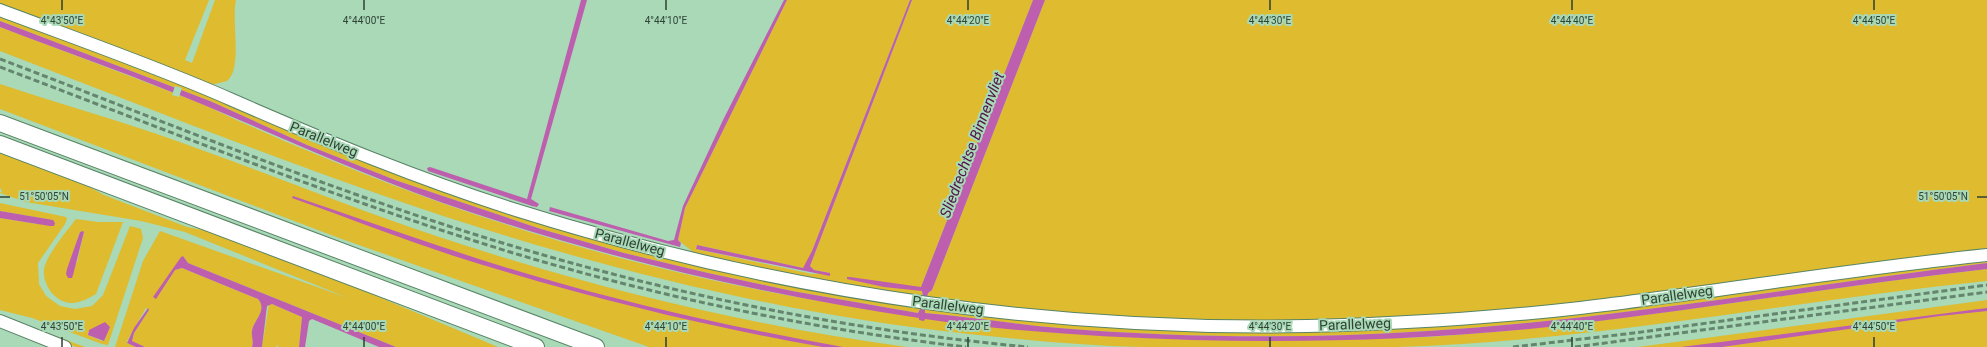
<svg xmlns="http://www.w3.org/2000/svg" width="1987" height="347" font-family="Roboto,sans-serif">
<rect width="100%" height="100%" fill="#a9d9b7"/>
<!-- green -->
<path fill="#debb2f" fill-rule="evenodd" d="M0,0H209L185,60L192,63L215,0H236C231,21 243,68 227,81L211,85L0,5Z
M787,0H910L812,251L808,262L803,268L697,245L696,249L812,274L830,273L814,270L810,266L912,0H1033L921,287L923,297L829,282L697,255L678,240L685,208Z
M1045,0H1987V248C1814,269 1641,300 1467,314C1326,325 1185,323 1044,311C1005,308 966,302 927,298L928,293L932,290Z
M0,16L188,87L465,198L920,308L1342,330L1987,258V263C1801,286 1616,319 1428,331C1306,339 1181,338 1058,328C1014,324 970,317 925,313V310L920,309L918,313L792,291L708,273L624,253L541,229L395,180L307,145L210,101L0,21Z
M0,27C64,51 128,75 192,100C211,107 229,117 248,125C295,146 342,165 390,184C466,213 545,238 624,259C885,327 1158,347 1427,337C1615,325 1800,290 1987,269V281C1791,301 1596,341 1398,347C1357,347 1316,347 1275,347C1231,347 1186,347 1142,347C1084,346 1026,340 969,334C834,320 699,291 568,254C375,200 188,123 0,51Z
M0,84C51,101 103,116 154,133C259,169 361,213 467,246C610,292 758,327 907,347H649L339,238L0,109Z
M0,153L79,181L104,195L187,227L213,232L367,292L498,347H396L188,263L183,256L157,299L175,270L182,268L258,299C268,310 253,321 252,331C251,337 254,341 252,347H145L132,341L134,333L149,310L146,308L127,341V343L136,347H115L143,261L160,231L348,298L185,232L141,221L26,202L0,193L2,191L0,188Z
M0,203L66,217L67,219L65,224L38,263L39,284L46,296L60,306L75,309L92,306L103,295L130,226L141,229L143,238L108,345L102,344L32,318L0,310V218L37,224L55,223L52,220L0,211ZM94,328L106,339L102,341L88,335V332Z
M76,219L98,222H123L96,294C89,298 82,302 73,303C56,304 42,285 44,269C47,254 67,231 76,219ZM80,232H84L77,262L66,274Z
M1987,300V347H1638Z
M269,304H272L302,317L299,347H278V345L276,347H262Z
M27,326H29L85,347H76L26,328Z"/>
<!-- water -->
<path fill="#be5eae" d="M581,0H587L531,199L539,204L537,207L532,206L428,171L427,168L430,167L527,199Z
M784,0H787L685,208L678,240L681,243L680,247L549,211L550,207L668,241L674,240L683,206L723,120Z
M910,0H912L810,266L814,270L830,273V276L696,249L697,245L803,268L812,251Z
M1033,0H1045L932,290L928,293L927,298L923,297L922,291L884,287L847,279V277H850L921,287Z
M0,21L210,101L307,145L395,180L541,229L624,253L708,273L792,291L918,313L920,309L925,310V313C970,317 1014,324 1059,328C1181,338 1306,339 1428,331C1616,319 1801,286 1987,263V269C1852,284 1718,307 1583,323C1453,339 1323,343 1192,340C1103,337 1013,332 925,319L924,321L919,320V318C766,295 617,261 470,212C379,182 293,142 204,105C137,77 68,53 0,27Z
M293,196C371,222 449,251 528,274C632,305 737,328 843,347H823C698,325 575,294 454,256C399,238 346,217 292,198Z
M0,211L53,220L55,223L54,226H50L0,218Z
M83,231L84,232L73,275L72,278H68L66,274L67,269L80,232Z
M183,256L188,263L396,347H379L312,319L309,321L305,347H299L302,317L272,304L267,306L262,347H252C254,341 251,337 252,331C253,321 268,310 258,299L182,268L175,270L156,299L153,297L181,257Z
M148,308L149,310L134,333L132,341L145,347H136L127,343L134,328Z
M1987,308V311L1940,316L1722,347H1681Z
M105,322L110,327L104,341L88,335L89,330Z"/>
<!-- pier -->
<path fill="#a9d9b7" d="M175,86L182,88L179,97L172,95Z"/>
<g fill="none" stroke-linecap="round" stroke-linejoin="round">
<defs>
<path id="secondary" d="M0,10C77,39 155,66 230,99C324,140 418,179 516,210C783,294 1065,335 1345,325C1424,322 1502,317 1580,308C1716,292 1851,269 1987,255
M0,321L65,347"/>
<path id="highway" d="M0,123L596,347
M0,144L536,347"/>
</defs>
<!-- secondary casing -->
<use href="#secondary" stroke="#588466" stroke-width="14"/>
<!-- highway casing -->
<use href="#highway" stroke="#588466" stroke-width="18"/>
<!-- secondary -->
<use href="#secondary" stroke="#fff" stroke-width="12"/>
<!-- highway -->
<use href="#highway" stroke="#fff" stroke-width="16"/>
<!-- rail -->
<path stroke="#65856e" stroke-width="3" stroke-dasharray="6 3" stroke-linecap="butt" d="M0,59C171,124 341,195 516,247C683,297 855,331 1028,347
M0,67C169,131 337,199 510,252C659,297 811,329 966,347
M1513,347L1634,333L1987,285
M1575,347L1987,292"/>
</g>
<!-- ticks -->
<path fill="none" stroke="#2f4234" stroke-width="1.5" d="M62,0V10M364,0V10M666,0V10M968,0V10M1270,0V10M1572,0V10M1874,0V10M0,197H10M1977,197H1987M62,337V347M364,337V347M666,337V347M968,337V347M1270,337V347M1572,337V347M1874,337V347"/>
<g text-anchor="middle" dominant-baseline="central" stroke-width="4" stroke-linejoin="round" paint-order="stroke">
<!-- street labels -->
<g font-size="14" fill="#2f4234" stroke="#a9d9b7">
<text transform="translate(324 139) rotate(22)">Parallelweg</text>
<text transform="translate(630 242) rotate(15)">Parallelweg</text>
<text transform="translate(1677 295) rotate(-8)">Parallelweg</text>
<text transform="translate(948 305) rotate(7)">Parallelweg</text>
<text transform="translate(1355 324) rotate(-2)">Parallelweg</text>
</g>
<!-- water labels -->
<g font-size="15" font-style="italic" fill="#501348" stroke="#a9d9b7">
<text transform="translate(972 145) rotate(-69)">Sliedrechtse Binnenvliet</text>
</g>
</g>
<g font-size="10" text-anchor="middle" fill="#2f4234" stroke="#a9d9b7" stroke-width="4" stroke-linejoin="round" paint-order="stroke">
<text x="62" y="24">4°43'50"E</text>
<text x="364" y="24">4°44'00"E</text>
<text x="666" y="24">4°44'10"E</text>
<text x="968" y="24">4°44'20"E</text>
<text x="1270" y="24">4°44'30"E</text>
<text x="1572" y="24">4°44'40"E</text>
<text x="1874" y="24">4°44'50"E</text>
<text x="44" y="200">51°50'05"N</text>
<text x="1943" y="200">51°50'05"N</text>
<text x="62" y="330">4°43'50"E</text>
<text x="364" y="330">4°44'00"E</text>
<text x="666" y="330">4°44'10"E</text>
<text x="968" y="330">4°44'20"E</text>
<text x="1270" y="330">4°44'30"E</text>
<text x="1572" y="330">4°44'40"E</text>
<text x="1874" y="330">4°44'50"E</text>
</g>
</svg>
